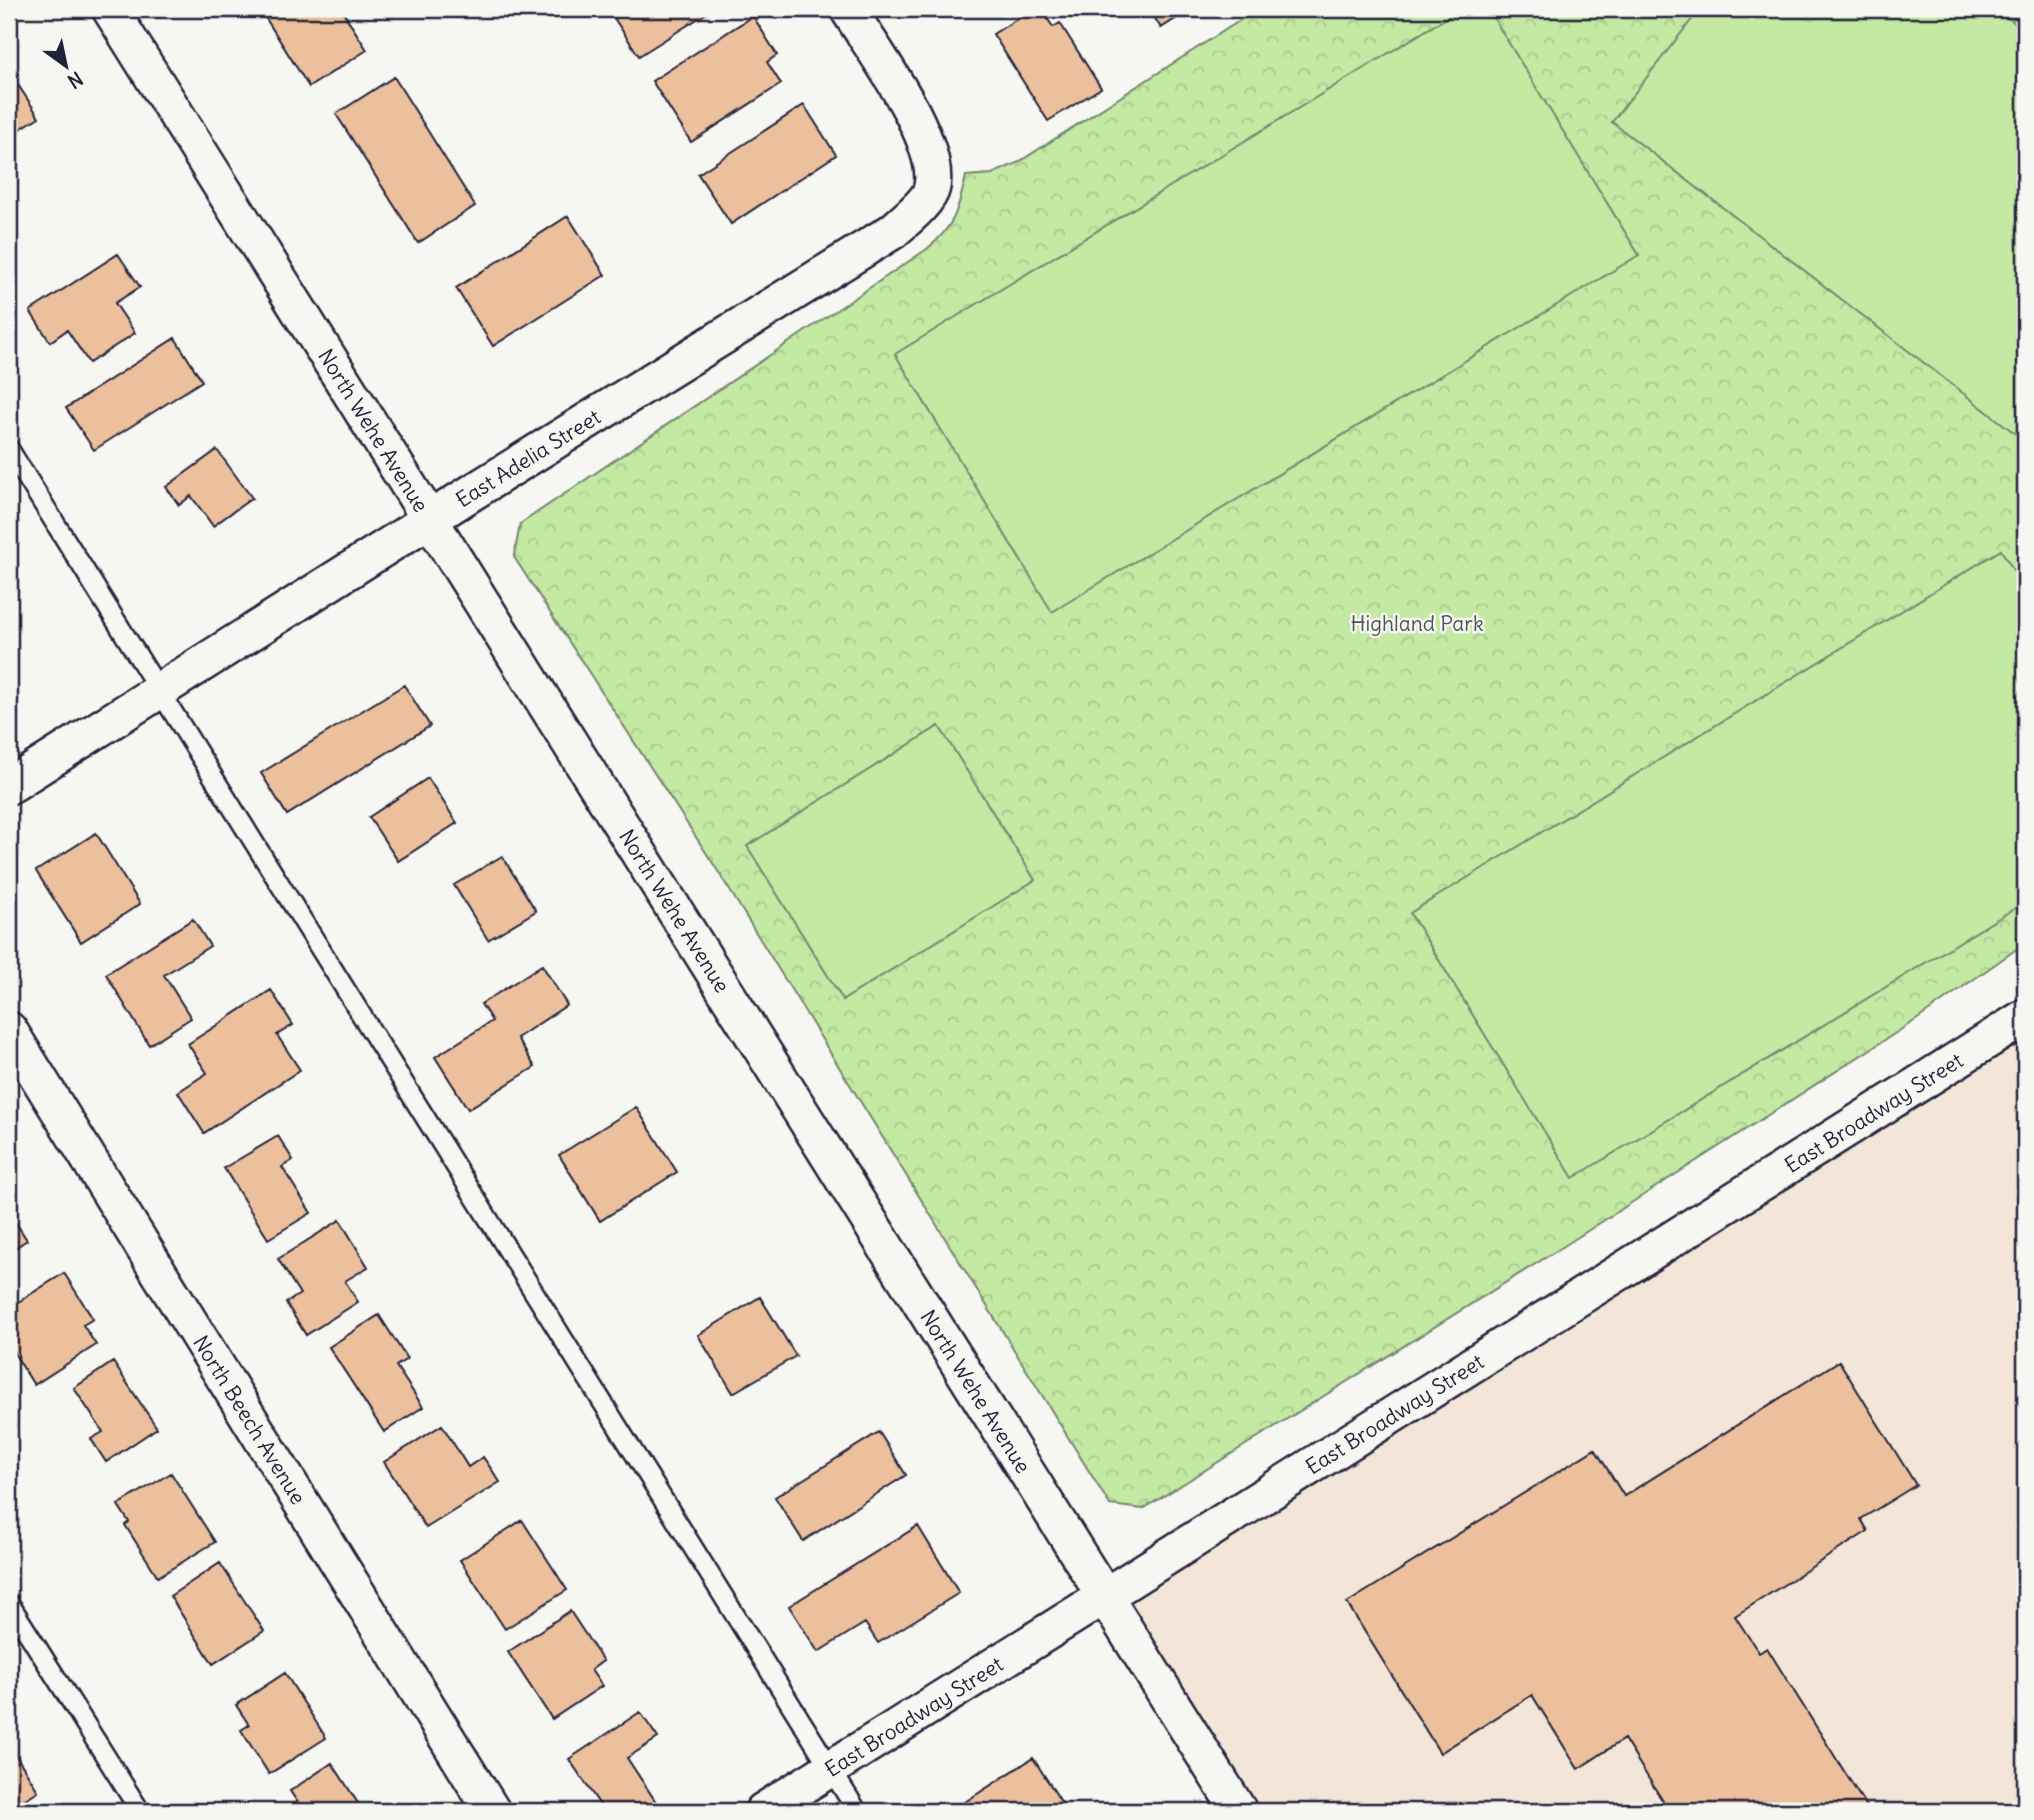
<svg xmlns="http://www.w3.org/2000/svg" width="2034" height="1820" font-family="Delius,sans-serif">
<defs>
<pattern id="park-crowns" width="20" height="18" patternUnits="userSpaceOnUse" patternTransform="scale(1.75)"><rect width="20" height="18" fill="#c4e9a3"/><path d="M2 6a3 3 0 1 1 6 0M12 15a3 3 0 1 1 6 0" fill="none" stroke="#a8c88d"/></pattern>
</defs>
<rect width="100%" height="100%" fill="#f6f6f2"/>
<filter id="ink" filterUnits="userSpaceOnUse"><feTurbulence type="fractalNoise" baseFrequency=".0143" numOctaves="2"/><feDisplacementMap in="SourceGraphic" scale="14" xChannelSelector="R" yChannelSelector="G"/><feConvolveMatrix kernelMatrix="1 2 1 2 8 2 1 2 1" color-interpolation-filters="sRGB"/></filter>
<g filter="url(#ink)">
<!-- built -->
<path fill="#f3e6d8" d="M2025,1017V1811H1239L1104,1596Z"/>
<!-- park -->
<path fill="url(#park-crowns)" stroke="#73866f" stroke-width="2" d="M1258,9H2025V943L1919,1018L1564,1246L1143,1509L1110,1505L716,868L514,557L520,524L927,249C955,226 958,210 966,176L992,174L1017,163Z"/>
<!-- pitch -->
<path fill="#c4e9a3" stroke="#73866f" stroke-width="2" d="M1461,9H1488L1639,255L1052,612L895,354Z
M1700,9H1997L2025,31V441L1612,122Z
M2001,550L2025,589V902L1573,1178L1410,913Z
M939,726L1035,880L843,1000L747,846Z"/>
<!-- building -->
<path fill="#ecc09c" stroke="#22223b" stroke-width="2" d="M260,9H341L367,50L309,87Z
M608,9H713L639,56Z
M1033,9H1041L1053,27L1060,23L1101,88L1048,121L993,34Z
M1149,9H1191L1161,28Z
M753,16L777,55L767,62L781,84L691,142L652,81Z
M9,71L39,117L9,136Z
M394,77L475,206L418,243L336,114Z
M804,105L836,155L731,224L698,174Z
M568,216L605,275L493,346L456,288Z
M118,254L140,287L115,303L135,333L89,363L67,330L50,342L30,311Z
M175,338L202,381L94,450L66,408Z
M217,450L252,498L213,526L191,496L179,505L166,487Z
M404,685L430,726L287,815L261,773Z
M428,778L457,823L398,861L369,817Z
M96,833L140,904L81,942L36,871Z
M502,856L536,911L488,940L454,885Z
M193,919L210,946L164,975L191,1018L149,1045L106,974Z
M542,965L567,1005L517,1038L535,1067L468,1109L435,1057L492,1021L481,1004Z
M271,990L293,1025L277,1035L300,1070L204,1133L178,1092L207,1073L188,1044Z
M636,1107L677,1172L600,1221L559,1155Z
M278,1136L293,1160L282,1167L311,1213L268,1239L224,1168Z
M9,1212L27,1240L9,1252Z
M340,1220L368,1267L345,1281L358,1302L306,1335L286,1303L300,1294L278,1259Z
M64,1273L93,1319L83,1325L96,1345L34,1385L9,1345V1308Z
M760,1297L796,1356L733,1393L698,1335Z
M379,1315L407,1359L396,1366L423,1407L384,1432L329,1347Z
M1839,1361L1916,1485L1861,1519L1868,1531L1735,1616L1759,1653L1767,1648L1869,1811H1669L1624,1739L1578,1769L1532,1695L1440,1753L1347,1603L1595,1449L1624,1496Z
M113,1362L157,1428L106,1462L91,1439L103,1432L74,1388Z
M442,1425L468,1467L483,1457L500,1482L426,1528L384,1462Z
M879,1432L906,1475L803,1541L775,1497Z
M171,1473L215,1542L158,1577L125,1525L129,1522L118,1505Z
M522,1520L567,1590L505,1629L460,1560Z
M918,1526L959,1593L878,1643L865,1623L818,1652L789,1606Z
M220,1563L264,1631L213,1664L170,1596Z
M570,1611L603,1661L591,1670L602,1686L552,1719L508,1652Z
M285,1673L326,1738L269,1774L241,1730L249,1725L236,1705Z
M640,1712L658,1738L627,1758L656,1802L642,1811H604L569,1759Z
M9,1744L38,1791L9,1809Z
M1033,1758L1067,1811H951Z
M332,1763L363,1811H299L302,1809L290,1791Z"/>
<g fill="none" stroke-linecap="round" stroke-linejoin="round">
<defs>
<path id="lane" d="M9,449L857,1811
M9,1603L140,1811"/>
<g id="street">
<path id="s1" d="M110,9L1239,1811"/>
<path id="s2" d="M9,786L468,495L893,231C904,221 929,202 932,187C941,139 873,50 848,9"/>
<path id="s3" d="M9,1030L492,1811"/>
<path id="s4" d="M763,1811L2025,1017"/>
</g>
</defs>
<!-- lane casing -->
<use href="#lane" stroke="#22223b" stroke-width="23"/>
<!-- street casing -->
<use href="#street" stroke="#22223b" stroke-width="40"/>
<!-- lane -->
<use href="#lane" stroke="#f6f6f2" stroke-width="18"/>
<!-- street -->
<use href="#street" stroke="#f6f6f2" stroke-width="35"/>
</g>
</g>
<g text-anchor="middle" dominant-baseline="central" stroke-width="5" stroke-linejoin="round" paint-order="stroke">
<!-- street labels -->
<g font-size="21" fill="#22223b" stroke="#f6f6f2">
<text stroke="none"><textPath href="#s1" startOffset="497">North Wehe Avenue</textPath></text>
<text stroke="none"><textPath href="#s2" startOffset="614">East Adelia Street</textPath></text>
<text stroke="none"><textPath href="#s1" startOffset="1064">North Wehe Avenue</textPath></text>
<text stroke="none"><textPath href="#s4" startOffset="1312">East Broadway Street</textPath></text>
<text stroke="none"><textPath href="#s1" startOffset="1631">North Wehe Avenue</textPath></text>
<text stroke="none"><textPath href="#s4" startOffset="746">East Broadway Street</textPath></text>
<text stroke="none"><textPath href="#s3" startOffset="458">North Beech Avenue</textPath></text>
<text stroke="none"><textPath href="#s4" startOffset="178">East Broadway Street</textPath></text>
</g>
<!-- park labels -->
<g font-size="21" fill="#4a5455" stroke="#f6f6f2">
<text x="1417" y="623">Highland Park</text>
</g>
</g>
<!-- margin -->
<rect width="2034" height="1820" fill="none" stroke="#f6f6f2" stroke-width="35"/>
<rect x="18" y="18" width="1999" height="1785" fill="none" stroke="#22223b" stroke-width="2.5" filter="url(#ink)"/>
<!-- north arrow -->
<g transform="translate(66 66) rotate(147)" stroke="#f6f6f2" stroke-width="5" paint-order="stroke">
<path d="M0-5L12 26L0 18L-12 26Z" fill="#22223b"/>
<text y="-10" font-size="19" font-weight="bold" text-anchor="middle" fill="#22223b">N</text>
</g>
</svg>
